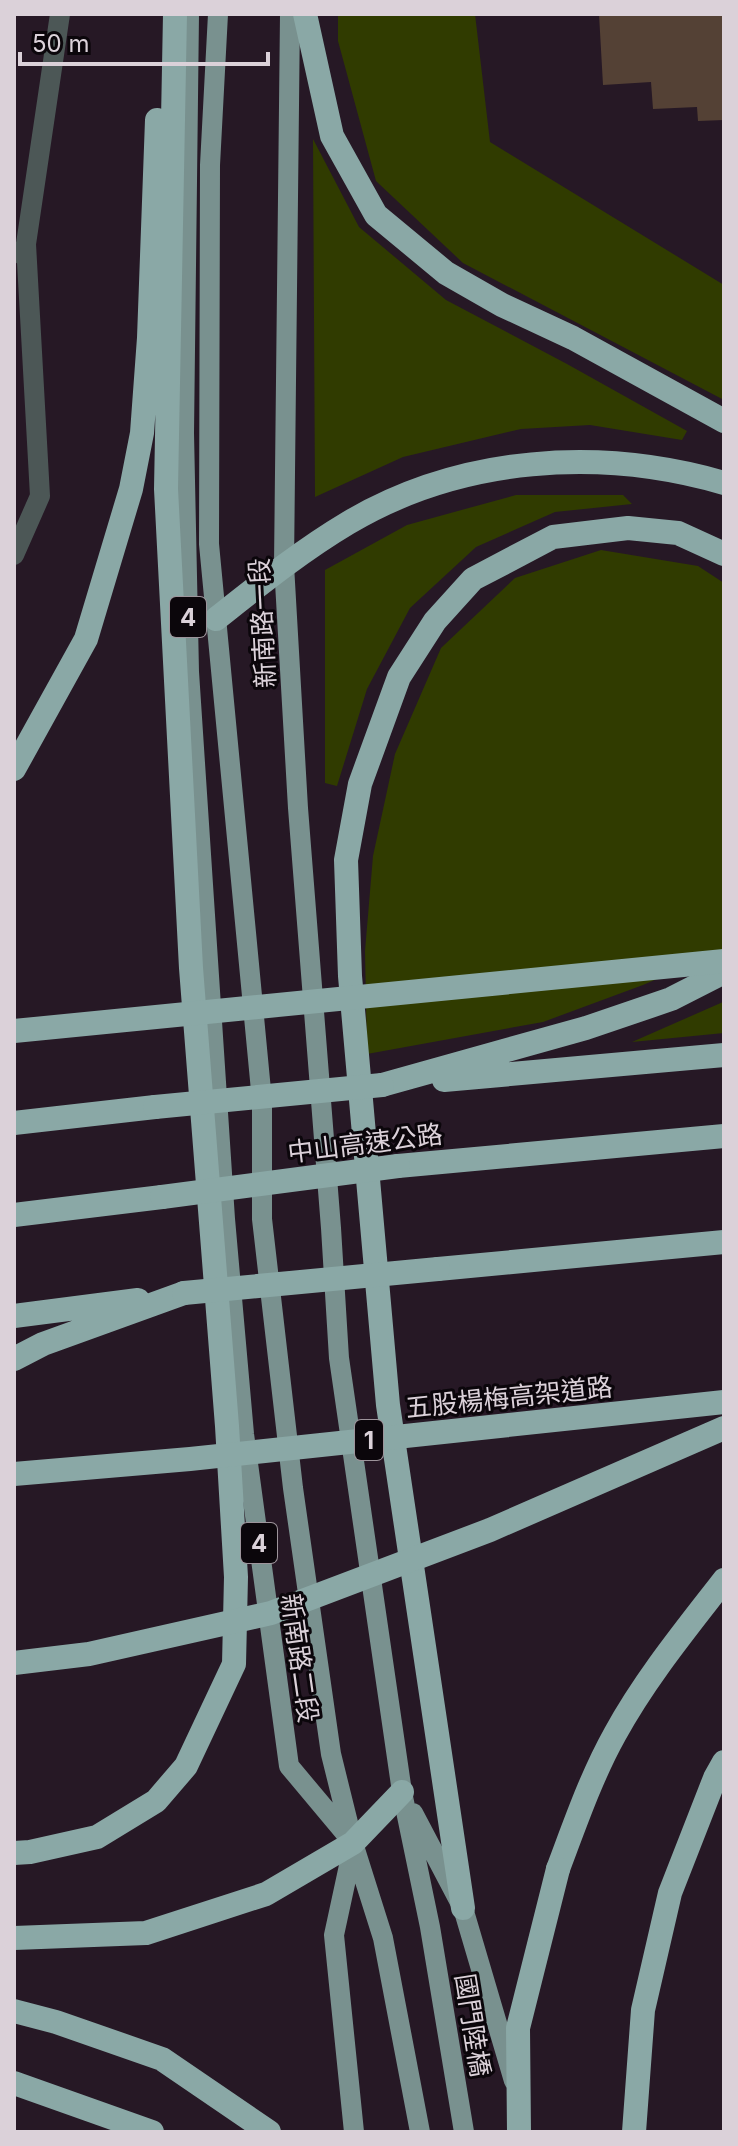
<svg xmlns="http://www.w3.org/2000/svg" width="738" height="2146" font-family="Inter,'Noto Sans TC',sans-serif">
<rect width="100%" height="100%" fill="#261825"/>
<!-- green -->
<path fill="#303b00" d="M338,14H475L490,142L724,285V400L463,263L376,181L338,41Z
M313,139L359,227L446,300L567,364L687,431L682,440L590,425L521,429L403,457L315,497Z
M516,495H623L632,504L555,512L476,547L410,608L367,689L337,786L325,783V570L407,525Z
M601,550L698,566L724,583V950L643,985L543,1022L367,1054L365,951L373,856L395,754L441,648L515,578Z
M724,1001V1033L632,1042L723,1002Z"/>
<!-- building -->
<path fill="#544135" d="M599,14H724V120L698,121L697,107L653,109L651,82L603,85Z"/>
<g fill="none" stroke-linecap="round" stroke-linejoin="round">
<!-- minor -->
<path stroke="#4c5756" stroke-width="20" d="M22,255L26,244L60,14
M14,555L40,496L26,244"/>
<!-- primary -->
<path stroke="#79918f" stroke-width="20" d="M189,14L184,433L189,672L225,1219L244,1434L289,1766L351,1840
M218,14L210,165L209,544L262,1101V1219L293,1488L331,1754L353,1843L383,1938L420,2132
M290,14L284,565L298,808L331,1228L339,1358L402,1792L430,1927L464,2132
M413,1813L463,1908L514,2081
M353,1847L334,1935L354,2132"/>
<!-- motorway -->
<path stroke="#8aa8a6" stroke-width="24" d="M305,14L332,136L376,215L446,273L502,305L573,338L724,421
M216,619C259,585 301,551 348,523C461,456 600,447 724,483
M14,769L86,639L131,489L142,433L149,338L157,120
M444,1080L724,1055
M382,1085L586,1028L671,999L724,972
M14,1123L155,1107
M398,1166L724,1136
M14,1215L162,1197
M438,1269L724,1242
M14,1316L138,1300
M14,1359L43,1344L184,1293
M14,1853L30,1852L97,1837L156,1801L186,1766L234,1664L236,1577L227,1426L191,968L166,489L175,14
M558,1869C575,1824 591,1777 615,1734C645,1679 686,1629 724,1580
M463,1908L388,1405L350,976L346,860L360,784L399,677L435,621L473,579L553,537L628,528L678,533L724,554
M14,1938L146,1933L266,1894L353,1843L402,1792
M14,2011L56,2022L162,2059L269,2132
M14,2083L152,2132
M634,2132L643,2010L670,1893L715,1778L724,1762"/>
<!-- motorway-bridge -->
<path stroke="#8aa8a6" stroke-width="24" d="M14,1031L724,961
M155,1107L382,1085
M162,1197L398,1166
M184,1293L438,1269
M14,1474L190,1459L724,1402
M14,1663L89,1654L271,1613L490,1530L724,1428
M519,2132L518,2028L558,1869"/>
</g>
<g text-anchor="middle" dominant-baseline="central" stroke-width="6" stroke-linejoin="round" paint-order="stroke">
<!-- shield labels -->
<g fill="#0b060b" stroke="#9d949b" stroke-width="2">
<rect x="170" y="597" width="36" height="40" rx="6"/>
<rect x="355" y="1420" width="28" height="40" rx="6"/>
<rect x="241" y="1523" width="36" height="40" rx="6"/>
</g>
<g font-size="24" font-weight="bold" fill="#dbd1d9">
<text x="188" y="617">4</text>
<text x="369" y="1440">1</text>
<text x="259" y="1543">4</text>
</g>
<!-- street labels -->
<g font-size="26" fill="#dbd1d9" stroke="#0b060b">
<text transform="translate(262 623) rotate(-93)">新南路一段</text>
<text transform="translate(365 1143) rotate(-7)">中山高速公路</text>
<text transform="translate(509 1397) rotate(-6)">五股楊梅高架道路</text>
<text transform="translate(300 1658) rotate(82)">新南路二段</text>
<text transform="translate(473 2025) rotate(81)">國門陸橋</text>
</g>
</g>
<!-- border -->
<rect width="738" height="2146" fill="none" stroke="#dbd1d9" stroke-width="32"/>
<!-- scale -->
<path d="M20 52v12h248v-12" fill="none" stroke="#dbd1d9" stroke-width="4"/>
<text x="32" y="52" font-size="24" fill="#dbd1d9" stroke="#0b060b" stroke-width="6" paint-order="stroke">50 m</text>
</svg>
